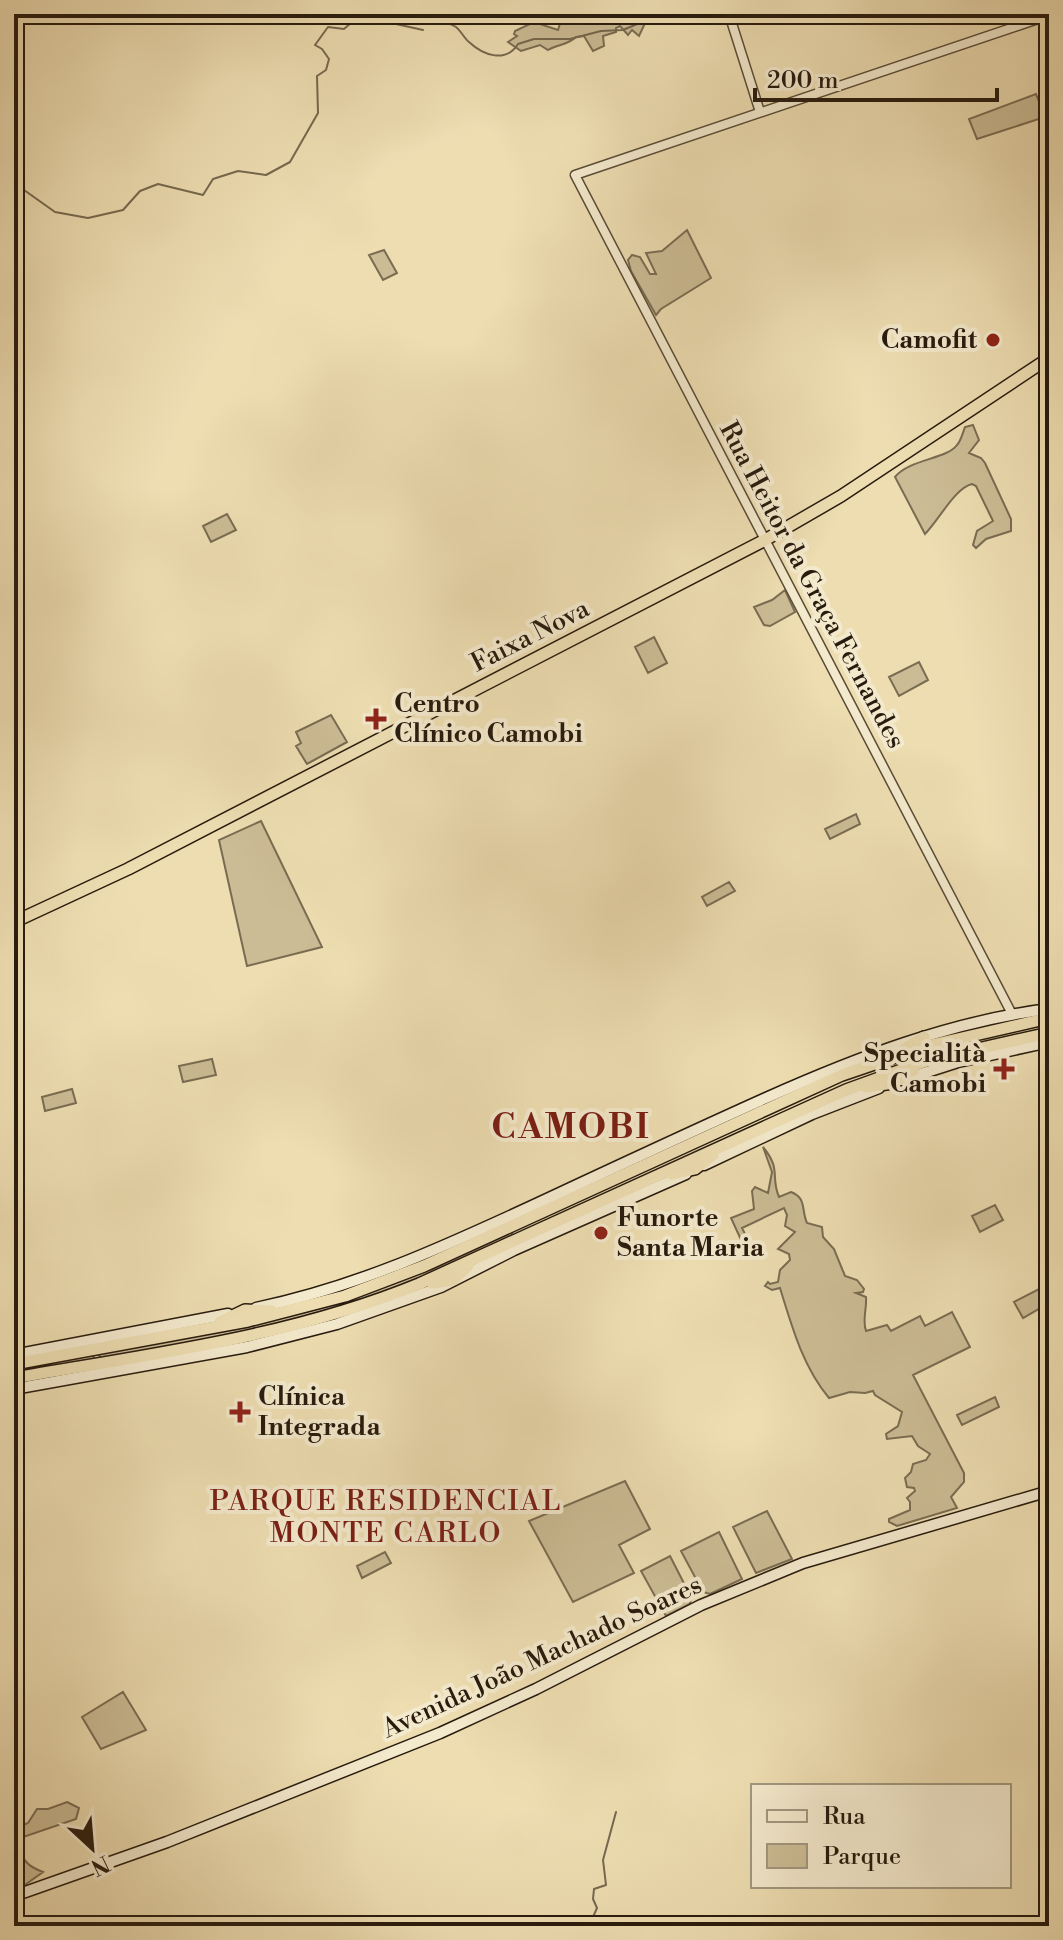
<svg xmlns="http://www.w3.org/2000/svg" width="1063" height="1940" font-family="'Libre Bodoni',serif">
<rect width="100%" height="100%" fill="#edddb1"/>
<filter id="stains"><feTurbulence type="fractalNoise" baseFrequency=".0025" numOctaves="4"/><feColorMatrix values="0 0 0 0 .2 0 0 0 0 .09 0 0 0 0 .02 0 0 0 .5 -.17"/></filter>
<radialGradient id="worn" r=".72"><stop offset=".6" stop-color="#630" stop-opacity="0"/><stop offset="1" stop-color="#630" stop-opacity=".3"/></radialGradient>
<!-- green -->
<path fill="#ccbc95" stroke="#7a6c52" stroke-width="2" d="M563,14H581L583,15L580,22L583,23L592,17L591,14H679L661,21L656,18L646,21L639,36L632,30L628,35L620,26L616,28V32L603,36L604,46L593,51L584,36L576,37C568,45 558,44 548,50L540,45L521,51L508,42L517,36L514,34L515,31L534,22L558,30Z
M1036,94L1045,117L977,139L969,119Z
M687,230L711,278L661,309L656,315L631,271L628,260L632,255L640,257L650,274H656L646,253L662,251Z
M384,250L397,273L383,280L369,255Z
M973,425L979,440L969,453L981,458L985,463L1011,519V531L986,539L976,548L973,545L977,531L993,521L976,486L972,484C955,488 939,520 925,534L895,477C910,459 947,459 957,445C961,441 963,432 965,427Z
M227,514L236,530L211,542L203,526Z
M785,590L795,612L770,626L764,625L754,607L772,600Z
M654,637L667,663L648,673L635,647Z
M919,662L928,680L899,696L889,677Z
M331,715L347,742L307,764L296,746L301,743L296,732Z
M856,814L860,824L830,839L825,829Z
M261,821L322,947L247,966L219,840Z
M729,882L735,891L707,906L702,897Z
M212,1059L216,1075L183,1082L179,1066Z
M72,1089L76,1103L45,1111L42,1097Z
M763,1147C782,1170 770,1176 779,1197L791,1192C807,1198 801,1210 807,1223L822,1227L823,1237L834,1249L845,1276L857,1280L864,1289L863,1292L856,1293L866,1297C867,1309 862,1320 866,1331L887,1325L891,1331L920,1316L925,1326L952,1312L970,1347L913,1375L964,1473V1482L951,1497L957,1508L897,1526L889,1522V1519L910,1510V1502L907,1498L915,1491L914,1488L907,1487L905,1478L911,1472L913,1464L926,1460L930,1454L918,1446L912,1436L887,1439L886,1434L898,1426L902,1412L875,1395L873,1391L865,1393L850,1392L829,1398C803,1367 792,1327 780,1288L772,1290L765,1286L768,1282L770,1284L778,1282L780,1270L790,1260L789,1254L778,1249L795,1232L785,1226L787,1215L784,1208L742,1228L747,1238L758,1250L754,1254L748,1255L731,1218L754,1209L752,1191L755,1187L768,1193L772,1172Z
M995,1205L1003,1220L980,1232L972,1216Z
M514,1228L511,1236C444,1268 377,1298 306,1318C238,1336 169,1346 100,1359L99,1353C186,1338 273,1325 357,1296C410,1278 462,1251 514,1228Z
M1039,1289L1047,1304L1023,1318L1014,1302Z
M93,1354L94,1360L14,1375V1368Z
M995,1397L999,1407L962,1425L957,1415Z
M625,1481L650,1529L619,1545L634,1573L573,1602L529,1521Z
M767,1511L792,1559L756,1573L733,1527Z
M719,1532L742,1579L710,1594L703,1592L681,1551Z
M385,1552L391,1563L362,1578L357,1566Z
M670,1556L691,1597L690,1604L666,1616L641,1571Z
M123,1692L146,1730L101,1749L82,1717Z
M67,1802L79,1808L76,1819L23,1837L19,1845C23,1861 27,1866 43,1872L22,1887H14V1829L28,1823L37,1809H48Z"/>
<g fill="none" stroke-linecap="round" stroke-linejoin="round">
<!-- stream -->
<path stroke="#76684f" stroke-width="2" d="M376,14L396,24L423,30
M439,20C444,22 452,24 456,27C461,31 464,38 469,42C484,56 506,63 518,44L534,39H570L601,31L623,30L649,19L673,14
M14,187L24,190L55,212L88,218L123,210L140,191L158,184L203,195L213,179L238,171L266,175L290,162L318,113L317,76L326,70L329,59L322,49L315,45L328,27L344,29L352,22L363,24L375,14
M589,1926L597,1908L593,1899L594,1889L606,1885L603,1860L616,1812"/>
<defs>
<path id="tertiary" d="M729,14L760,112
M1012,1014L575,175L1038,19L1036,14"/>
<path id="secondary" d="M902,1080L958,1062L1049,1042
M704,1165L812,1114L879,1088
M256,1308C356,1287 441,1248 534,1205C611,1169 688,1133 766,1098C856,1058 951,1021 1049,1009
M14,1355L228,1314
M14,1389L247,1347L337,1324L441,1287L514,1250L686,1174
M14,1896L167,1842L440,1733L536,1689L701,1605L803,1563L1049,1491"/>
<path id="trunk" d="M14,922L128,869L765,540L841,496L1049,358
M904,1049L924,1037
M866,1087L893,1083L913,1071
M672,1174L695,1169L713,1155
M432,1283L453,1280L468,1266
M220,1322L245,1310L272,1311
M14,1364L248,1321L345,1296L424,1266L842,1075L927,1046L1049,1018
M14,1378C151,1354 290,1337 419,1284L846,1090L929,1060L1049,1033"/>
</defs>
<!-- tertiary casing -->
<use href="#tertiary" stroke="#594c37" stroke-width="11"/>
<!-- secondary casing -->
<use href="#secondary" stroke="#281b0e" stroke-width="13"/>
<!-- trunk casing -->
<use href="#trunk" stroke="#281b0e" stroke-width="14"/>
<!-- tertiary -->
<use href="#tertiary" stroke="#f3e9cc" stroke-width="8"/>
<!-- secondary -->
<use href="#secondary" stroke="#f3e9cc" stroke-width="10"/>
<!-- trunk -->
<use href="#trunk" stroke="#edddb1" stroke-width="11"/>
</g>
<!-- markers -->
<g fill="#8f2418" stroke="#f3e9cc" stroke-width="3">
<circle cx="993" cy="340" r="8"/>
<path d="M372 707h8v8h8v8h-8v8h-8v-8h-8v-8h8z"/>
<path d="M1000 1057h8v8h8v8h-8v8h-8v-8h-8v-8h8z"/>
<circle cx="601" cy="1233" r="8"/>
<path d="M236 1400h8v8h8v8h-8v8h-8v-8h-8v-8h8z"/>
</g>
<g text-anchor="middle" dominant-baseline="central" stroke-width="8" stroke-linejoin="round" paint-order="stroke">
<!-- poi labels -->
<g font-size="26" font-weight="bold" fill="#281b0e" stroke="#f3e9cc" text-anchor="start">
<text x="977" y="340" text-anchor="end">Camofit</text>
<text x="394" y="704">Centro<tspan x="394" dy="30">Clínico Camobi</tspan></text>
<text x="986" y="1054" text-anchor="end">Specialità<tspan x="986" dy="30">Camobi</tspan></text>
<text x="617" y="1218">Funorte<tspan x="617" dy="30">Santa Maria</tspan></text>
<text x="258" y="1397">Clínica<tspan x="258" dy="30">Integrada</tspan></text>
</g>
<!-- street labels -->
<g font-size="26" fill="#281b0e" stroke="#f3e9cc">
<text transform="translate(812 585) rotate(62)">Rua Heitor da Graça Fernandes</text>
<text transform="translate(530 636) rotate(-27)">Faixa Nova</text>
<text transform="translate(542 1657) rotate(-25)">Avenida João Machado Soares</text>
</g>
<!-- neighbourhood labels -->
<g font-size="28" letter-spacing="2" fill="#7a1f14" stroke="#f3e9cc">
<text x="386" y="1501">PARQUE RESIDENCIAL<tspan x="386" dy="32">MONTE CARLO</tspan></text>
</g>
<!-- district labels -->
<g font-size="34" font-weight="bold" letter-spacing="2" fill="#7a1f14" stroke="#f3e9cc">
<text x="571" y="1128">CAMOBI</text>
</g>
</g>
<!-- margin -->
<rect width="1063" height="1940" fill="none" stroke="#edddb1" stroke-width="48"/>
<rect x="16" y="16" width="1031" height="1908" fill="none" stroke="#281b0e" stroke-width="4"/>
<rect x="24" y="24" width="1015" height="1892" fill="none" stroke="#281b0e" stroke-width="2"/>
<!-- legend -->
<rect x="751" y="1784" width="260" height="104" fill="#f3e9cc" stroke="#a29780" stroke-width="2"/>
<rect x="767" y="1810" width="40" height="12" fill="#f3e9cc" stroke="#a29780" stroke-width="2"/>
<text x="823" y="1824" font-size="24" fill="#281b0e">Rua</text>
<rect x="767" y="1844" width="40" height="24" fill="#ccbc95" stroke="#a29780" stroke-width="2"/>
<text x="823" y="1864" font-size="24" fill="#281b0e">Parque</text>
<!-- north arrow -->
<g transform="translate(92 1848) rotate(154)" stroke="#f3e9cc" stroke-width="6" paint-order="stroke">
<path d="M0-6L14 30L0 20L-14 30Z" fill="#281b0e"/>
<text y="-12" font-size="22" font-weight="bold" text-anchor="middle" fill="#281b0e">N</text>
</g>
<!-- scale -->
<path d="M755 88v12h242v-12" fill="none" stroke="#281b0e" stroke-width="4"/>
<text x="767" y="88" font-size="24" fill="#281b0e" stroke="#f3e9cc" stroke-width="6" paint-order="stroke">200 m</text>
<rect width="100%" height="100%" filter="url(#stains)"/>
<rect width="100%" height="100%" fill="url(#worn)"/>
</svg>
